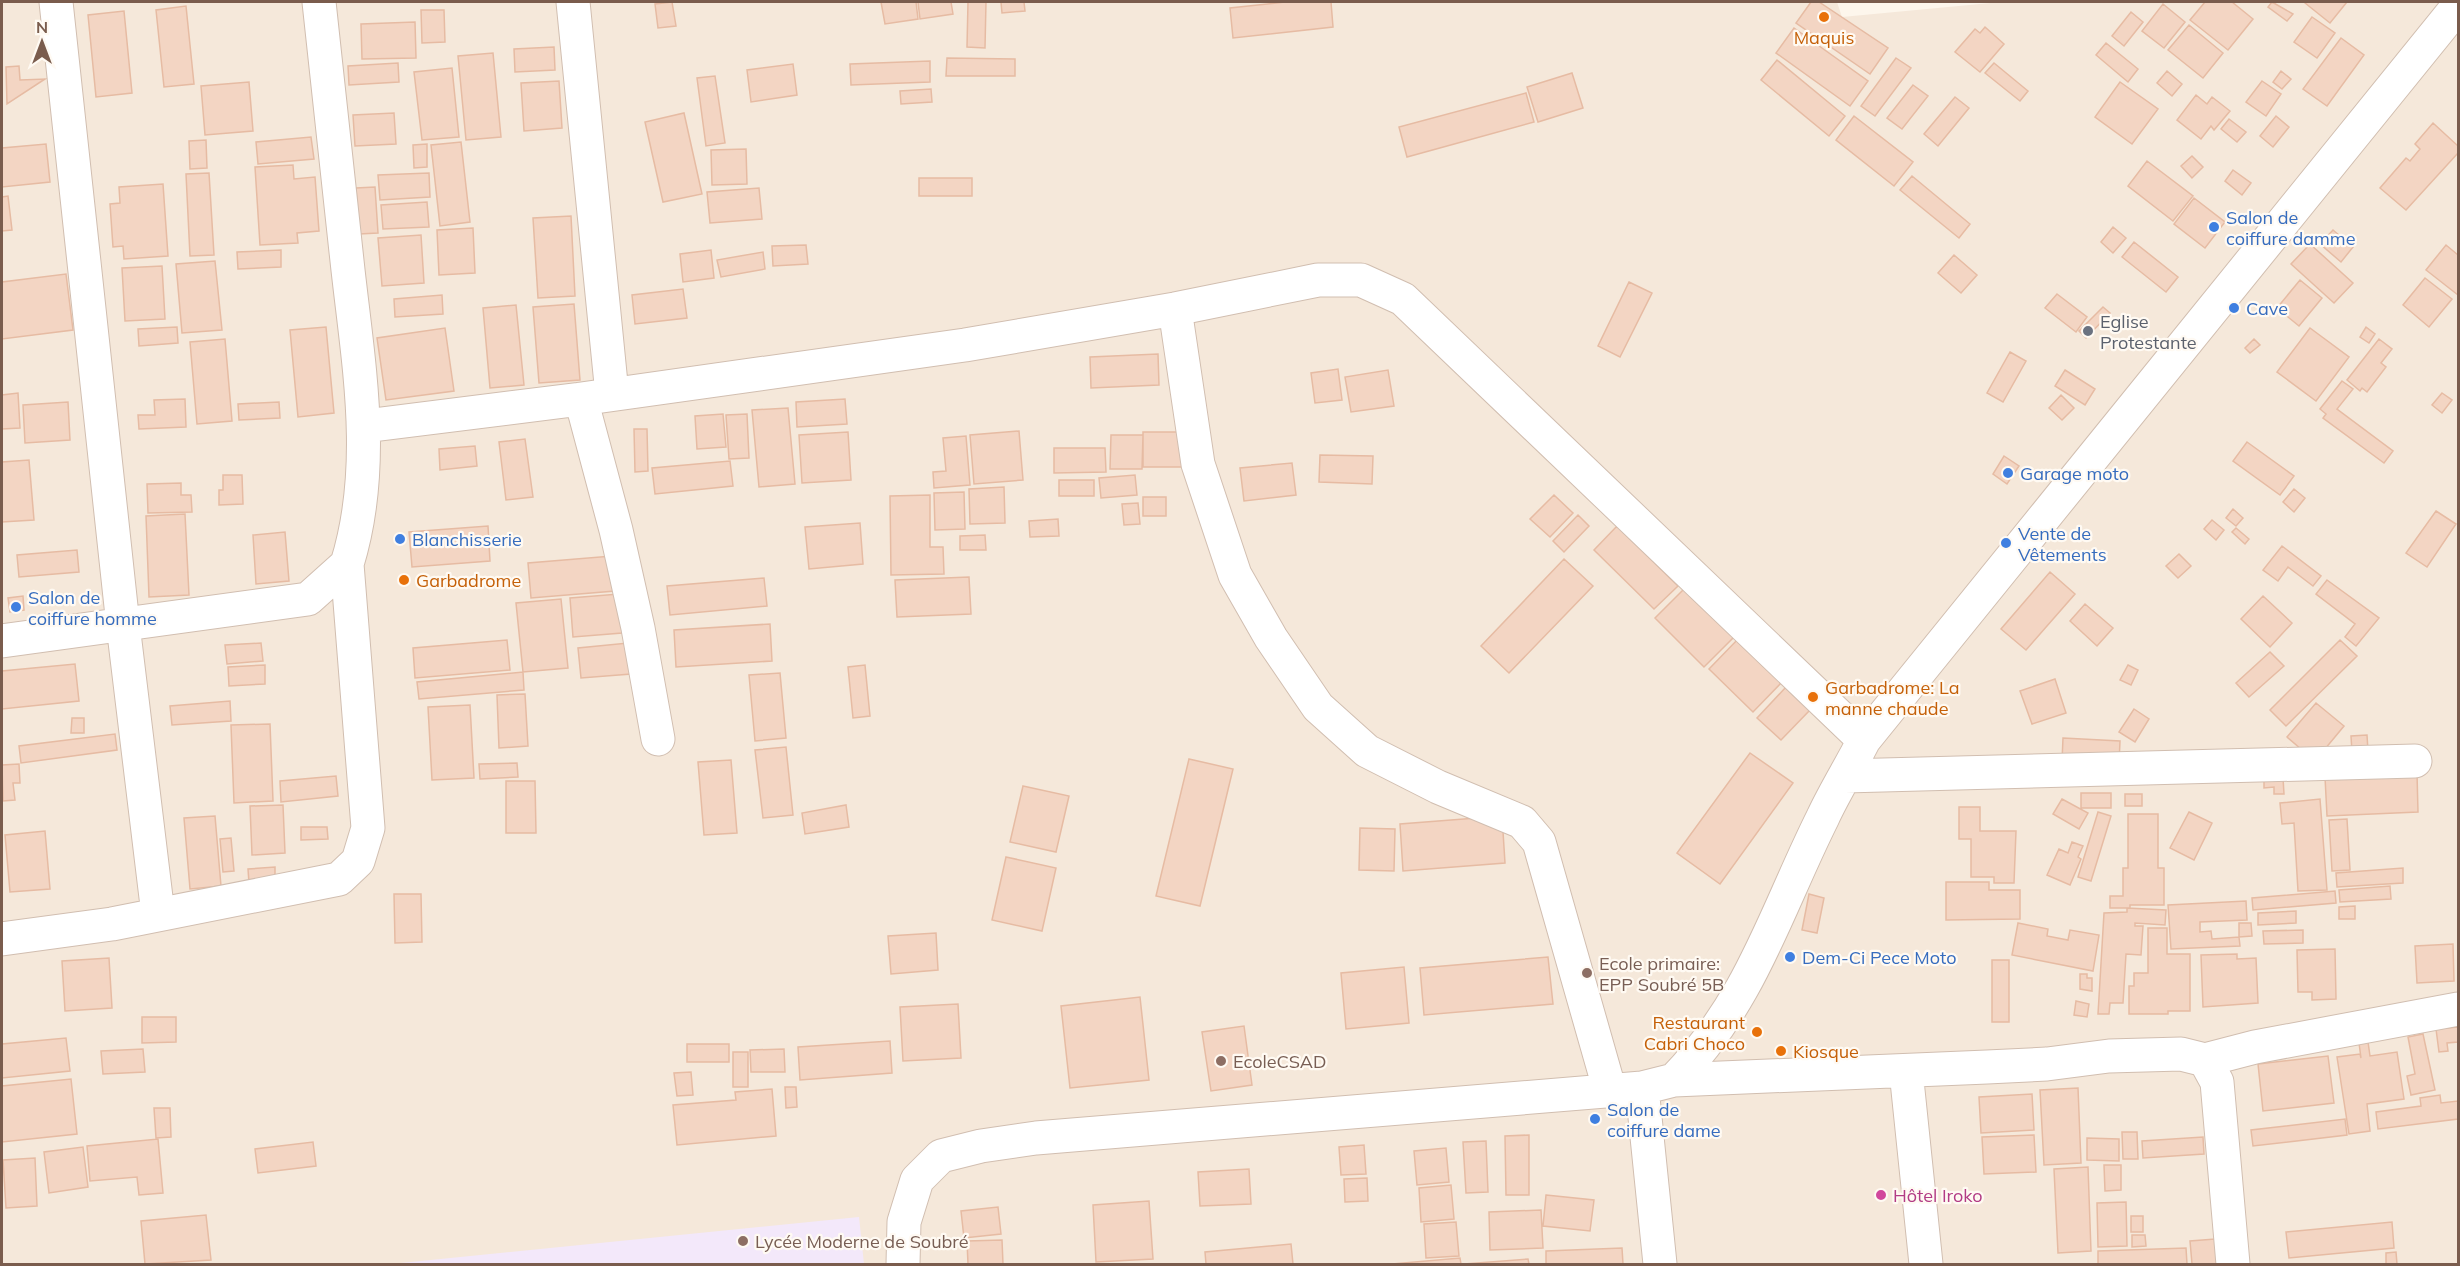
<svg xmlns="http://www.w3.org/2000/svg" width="2460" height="1266" font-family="Mulish,sans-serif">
<rect width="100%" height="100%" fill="#fdf6ec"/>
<!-- residential -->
<path fill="#f5e8da" d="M2,2H1837L1842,17L2001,2H2458V1264H2Z"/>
<!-- education -->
<path fill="#f3e8fa" d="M859,1217L864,1264H391Z"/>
<!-- building -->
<path fill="#f3d5c3" stroke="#e6bba3" stroke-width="1.5" d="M672,2L676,26L658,28L655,4Z
M881,2H916L918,19L885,24Z
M918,2H951L953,14L920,19Z
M968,2H986L985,48L967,47Z
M1001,2H1024L1025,11L1002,13Z
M1285,2H1331L1333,27L1233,38L1230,8Z
M1811,2H1819L1888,48L1870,74L1796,23Z
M2205,2H2232L2253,19L2228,50L2190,20Z
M2272,2L2293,14L2287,21L2268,7Z
M2307,2H2347L2330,23L2305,3Z
M2163,4L2185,22L2164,48L2142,31Z
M186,6L194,84L164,87L156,10Z
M421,10H444L445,42L422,43Z
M124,11L132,93L96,97L88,15Z
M2131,12L2143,22L2124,46L2112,36Z
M2312,17L2335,33L2317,58L2294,42Z
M415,22L416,58L362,59L361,24Z
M2189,25L2223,53L2203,78L2168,50Z
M1985,27L2004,44L1980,72L1955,52L1975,29L1980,33Z
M1794,28L1868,81L1850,106L1776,53Z
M2341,38L2364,55L2327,106L2303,89Z
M2106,43L2138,69L2128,82L2096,55Z
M554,47L555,70L515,72L514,49Z
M493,53L501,137L466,140L458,56Z
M947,58L1015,59V76H946Z
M1896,58L1911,68L1875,116L1861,106Z
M1777,60L1845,116L1829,136L1761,80Z
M930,61V82L851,85L850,64Z
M398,63L399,82L349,85L348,66Z
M1994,63L2028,91L2020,101L1985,73Z
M793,64L797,95L751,102L747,70Z
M19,66L20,80L45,79L7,104L6,67Z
M452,68L459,137L422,140L414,72Z
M2167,71L2182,84L2172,96L2157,83Z
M2281,71L2291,79L2282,89L2273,82Z
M1572,73L1583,108L1538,122L1527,87Z
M715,76L725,143L706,146L697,78Z
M559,81L562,128L524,131L521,83Z
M2262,81L2281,94L2266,116L2246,102Z
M249,82L253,131L205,135L201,86Z
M2120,82L2158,109L2132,144L2095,117Z
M1913,85L1928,96L1902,129L1887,118Z
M931,89L932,102L901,104L900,91Z
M1526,93L1534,122L1407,157L1399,127Z
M2196,95L2207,104L2212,97L2230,111L2214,130L2211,126L2201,139L2177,120Z
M1955,97L1969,108L1938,146L1924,134Z
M394,113L396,144L355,146L353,115Z
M684,113L702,194L663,202L645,122Z
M1854,116L1913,162L1894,186L1836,140Z
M2276,116L2289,127L2273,147L2260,136Z
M2229,119L2246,132L2237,142L2221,129Z
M2433,123L2458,146V153L2406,210L2380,188L2406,158L2410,161L2420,149L2415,144Z
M311,137L314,159L258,164L256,142Z
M206,140L207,168L190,169L189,141Z
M461,142L470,222L440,226L431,145Z
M46,144L50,182L2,187V148Z
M427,144V167L414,168L413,145Z
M746,149L747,184L712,185L711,150Z
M2192,156L2203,167L2192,178L2181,166Z
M2147,161L2193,196L2173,221L2128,186Z
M293,165L294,179L315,177L319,231L297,233L298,243L260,245L255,167Z
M2233,170L2251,183L2242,195L2225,181Z
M209,173L214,255L190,256L186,174Z
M429,173L430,197L380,200L378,175Z
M1912,176L1970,224L1959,238L1900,190Z
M919,178H972V196H919Z
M163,184L168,256L124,259L123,246L113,247L110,204L120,203L119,187Z
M375,187L378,233L359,234L356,188Z
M759,188L762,219L710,223L707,192Z
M8,196L12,230L2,231V197Z
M2194,198L2225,222L2205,248L2174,224Z
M427,202L429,227L383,229L381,205Z
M571,216L575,296L538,298L533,218Z
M2113,227L2126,238L2113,253L2101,242Z
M473,228L475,273L439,275L437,230Z
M2333,230L2353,247L2341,262L2320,244Z
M421,235L424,283L382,286L378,238Z
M2134,242L2178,277L2166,292L2122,257Z
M2310,244L2353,283L2334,303L2291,264Z
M806,245L808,264L773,266L772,246Z
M2446,245L2458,255V295L2426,270Z
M281,250V267L238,269L237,252Z
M711,250L714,278L683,282L680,254Z
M763,252L765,269L721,277L717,260Z
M1954,255L1977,275L1961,293L1938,273Z
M215,261L222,330L182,333L176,264Z
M162,266L165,319L125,321L122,268Z
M66,274L73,330L2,339V282Z
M2425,278L2452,299L2429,327L2403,305Z
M2300,280L2322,298L2299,326L2277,308Z
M1629,282L1652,293L1620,357L1598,346Z
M683,289L687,318L635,324L632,295Z
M2057,294L2087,317L2076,332L2045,308Z
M442,295L443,314L395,317L394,299Z
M574,304L580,380L539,383L533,307Z
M516,305L524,385L490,388L483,308Z
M2103,307L2110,313L2086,338L2079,331Z
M177,327L178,343L139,346L138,329Z
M326,327L334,413L298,417L290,330Z
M2366,327L2375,334L2369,343L2360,337Z
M445,328L454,391L386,400L377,338Z
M2310,328L2349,357L2316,401L2277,372Z
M225,339L232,421L197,424L190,342Z
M2254,339L2260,345L2250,353L2245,348Z
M2379,339L2392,349L2381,363L2386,367L2367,392L2362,388L2360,391L2347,380Z
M2010,352L2026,361L2003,402L1987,393Z
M1158,354L1159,385L1091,388L1090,357Z
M1338,369L1342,400L1315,403L1311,373Z
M1388,370L1394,406L1351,412L1345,377Z
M2065,370L2095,389L2085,405L2055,386Z
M2342,381L2353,389L2337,409L2393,451L2384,463L2323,418L2326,414L2320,409Z
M18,393L20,428L2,429V395Z
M2442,393L2452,400L2442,413L2432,405Z
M2061,395L2074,408L2062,420L2049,408Z
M185,399L186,427L139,429L138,415H155L154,400Z
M845,399L847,424L797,427L796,402Z
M68,402L70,440L25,443L23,405Z
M279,402L280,418L239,420L238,404Z
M788,408L795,484L759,487L752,410Z
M723,414L726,447L697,449L695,416Z
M747,414L749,458L729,459L726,415Z
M634,429H647L648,471L635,472Z
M1019,431L1023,480L974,484L970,435Z
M848,432L851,480L802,483L799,435Z
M1143,432H1187V467H1143Z
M1111,435H1143L1142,469H1110Z
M966,436L970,485L934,488L933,472L946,471L943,438Z
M525,439L533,497L506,500L499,442Z
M2247,442L2294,476L2280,495L2233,461Z
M475,446L477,466L440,470L439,449Z
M1054,448H1105L1106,472L1054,473Z
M1320,455L1373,456L1372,484L1319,482Z
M2004,456L2019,466L2007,484L1993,474Z
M29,460L34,520L2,522V462Z
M730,461L733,486L655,494L652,468Z
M1292,463L1296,495L1244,501L1240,468Z
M223,475H242L243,504L219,505V490H223Z
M1135,475L1137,495L1101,498L1099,478Z
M1059,480H1094V496H1059Z
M181,483V495H191L192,512L148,513L147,484Z
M1004,487L1005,523L970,524L969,489Z
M2294,489L2305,498L2294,512L2283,502Z
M964,492L965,529L935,530L934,493Z
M930,495V547H943L944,574L891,575L890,496Z
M1554,495L1573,513L1550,537L1530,519Z
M1143,497H1166V516H1143Z
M1138,503L1140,524L1124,525L1122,504Z
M2233,509L2243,518L2236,526L2226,518Z
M2436,511L2456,524L2427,567L2406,553Z
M185,514L189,595L149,597L146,516Z
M1578,515L1589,526L1564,552L1553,541Z
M1058,519L1059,536L1030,537L1029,521Z
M2212,520L2224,530L2216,540L2204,529Z
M860,523L863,564L809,569L805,527Z
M488,526L490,561L412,567L409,532Z
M1617,526L1678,586L1654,609L1594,550Z
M2236,528L2249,539L2245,544L2232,532Z
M285,532L289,581L256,584L253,535Z
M985,535L986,550H960V536Z
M2282,546L2321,576L2313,586L2288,567L2278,581L2263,570Z
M77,550L79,572L19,577L17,555Z
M2179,554L2191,566L2178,578L2166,566Z
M612,556L615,591L531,598L528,563Z
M1564,559L1593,586L1509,673L1481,646Z
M2050,572L2075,594L2026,650L2001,629Z
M969,577L971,614L897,617L895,580Z
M764,578L767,606L670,615L667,586Z
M2327,580L2379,618L2356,646L2345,637L2355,624L2316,594Z
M1687,586L1736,635L1704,667L1655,618Z
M619,594L622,633L573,637L570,598Z
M23,596L24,610L10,612L8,598Z
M2263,596L2292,623L2270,647L2241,619Z
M561,599L568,668L523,672L516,603Z
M2085,604L2113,628L2097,646L2070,621Z
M770,624L772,661L676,667L674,630Z
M1739,638L1783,681L1753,712L1709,669Z
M507,640L510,670L415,678L413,648Z
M2340,640L2357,656L2286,726L2270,710Z
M261,643L263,661L227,664L225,645Z
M628,643L631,674L581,678L578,648Z
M2270,652L2284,666L2249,697L2236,683Z
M75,664L79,701L2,709V671Z
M265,665V684L229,686L228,667Z
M865,665L870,716L853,718L848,667Z
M2128,665L2138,670L2131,685L2120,680Z
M523,672L524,690L419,699L417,682Z
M780,673L786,738L755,741L749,675Z
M2055,679L2066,713L2032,724L2020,691Z
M1786,687L1810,710L1781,740L1757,718Z
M525,694L528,746L499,748L497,695Z
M230,701L231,721L172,725L170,706Z
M2316,703L2344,726L2315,761L2287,737Z
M470,705L474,778L432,780L428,707Z
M2134,709L2149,719L2135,742L2119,732Z
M72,718H84V733H71Z
M270,724L273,801L234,803L231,725Z
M115,734L117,750L21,763L19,746Z
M2367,735L2368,751L2352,752L2351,736Z
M2063,738L2120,741L2119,764L2062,761Z
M786,747L793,815L763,818L755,750Z
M1750,753L1793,783L1720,884L1677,853Z
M1189,759L1233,769L1200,906L1156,896Z
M731,760L737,833L704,835L698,762Z
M517,763L518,777L480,779L479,764Z
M19,764L20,783H13L15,800L3,801L2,765Z
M2417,773L2418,812L2327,816L2325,777Z
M336,776L338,796L281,802L280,781Z
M2283,778L2284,794H2274V787L2264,788V779Z
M506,781H535L536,833H506Z
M1023,786L1069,796L1056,852L1010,842Z
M2081,793H2111V808H2081Z
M2125,794H2142V806H2125Z
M2062,799L2088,813L2079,829L2053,814Z
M2320,799L2327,890L2298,891L2294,823L2282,824L2280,803Z
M283,805L285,853L252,855L250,806Z
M846,805L849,827L805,834L802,813Z
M1959,807H1980V831H2016L2014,883H1994V877H1971V839H1959Z
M2098,812L2111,816L2091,881L2078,877Z
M2189,812L2212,823L2194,860L2170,848Z
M2128,814H2158V868H2164V905H2130V908H2110V896H2123V868H2128Z
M215,816L221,886L190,889L184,818Z
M1502,816L1505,863L1403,871L1400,824Z
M2347,819L2350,870L2332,871L2329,820Z
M301,827H327L328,839L301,840Z
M1360,828L1395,829L1394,871L1359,870Z
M45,831L50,889L10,892L5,835Z
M231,838L234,871L223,872L220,839Z
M2072,842L2083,846L2078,857L2081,859L2070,885L2047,875L2059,849L2068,853Z
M1006,857L1056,868L1042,931L992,920Z
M275,867V882L249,883L248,869Z
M2403,868V883L2337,887L2336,873Z
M1946,882H1989V890H2020V919L1946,920Z
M2390,886L2391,899L2340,902L2339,890Z
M2335,891L2336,903L2253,910L2252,898Z
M394,894H421L422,942L395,943Z
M1809,894L1824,898L1817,933L1802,930Z
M2246,901L2247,920L2200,922V932L2211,931L2212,939L2239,937L2240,946L2171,949L2168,905Z
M2355,906V919H2339V907Z
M2127,908L2166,910L2165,925L2135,923V926H2143L2141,955L2126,954L2123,1003H2110L2109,1014H2098L2104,913L2127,912Z
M2296,911V923L2258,925V913Z
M2018,923L2048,929L2047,936L2068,940L2070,930L2099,935L2093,971L2012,955Z
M2239,923H2251L2252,936L2239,937Z
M2148,928H2167V954H2190V1011H2168V1014H2129V986H2134V973H2148Z
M2303,930V943L2264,944L2263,931Z
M936,933L938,970L891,974L888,936Z
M2453,944L2454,981L2417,983L2415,946Z
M2335,949L2336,999L2312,1000V992H2298L2297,950Z
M2237,954V959L2256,958L2258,1003L2203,1007L2201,955Z
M1548,957L1553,1004L1424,1015L1420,968Z
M109,958L112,1008L65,1011L62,961Z
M1992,960H2009V1022H1992Z
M1404,967L1409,1023L1346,1029L1341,973Z
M2080,974H2087V978H2092V991L2080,989Z
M1140,997L1149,1080L1070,1088L1061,1006Z
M2076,1001L2089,1004L2087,1017L2074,1015Z
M958,1004L961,1058L903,1061L900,1007Z
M142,1017H176V1042L142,1043Z
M1244,1026L1252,1085L1211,1091L1202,1032Z
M2458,1027V1042L2447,1043L2448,1051L2439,1052L2436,1029Z
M2423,1034L2435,1090L2411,1095L2407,1076L2415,1074L2408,1037Z
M66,1038L70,1071L2,1078V1044Z
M890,1041L892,1073L800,1080L798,1047Z
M2368,1042L2370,1056L2397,1052L2404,1099L2367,1104L2370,1131L2349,1134L2337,1057L2360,1054L2361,1058L2359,1043Z
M687,1044H729V1062H687Z
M143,1049L145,1072L103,1074L101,1051Z
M784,1049L785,1072H751L750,1050Z
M733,1052H748V1087H733Z
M2328,1056L2334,1103L2263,1111L2258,1064Z
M691,1072L693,1095L677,1096L674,1073Z
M71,1079L77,1134L2,1142V1086Z
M785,1087H796L797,1107L786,1108Z
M2078,1088L2081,1163L2044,1165L2040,1090Z
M772,1089L776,1136L677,1145L673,1105L736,1100L735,1092Z
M2032,1094L2034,1130L1981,1133L1979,1097Z
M2440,1095L2441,1103L2458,1101V1119L2378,1129L2376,1112L2421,1106L2420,1098Z
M154,1108H170L171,1137L156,1138Z
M2345,1119L2347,1135L2253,1146L2251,1130Z
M2122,1132H2137L2138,1159H2123Z
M1529,1135V1195H1506L1505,1136Z
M2034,1135L2036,1172L1984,1174L1982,1137Z
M2203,1137L2204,1154L2143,1158L2142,1141Z
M2087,1138L2119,1139V1161L2087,1160Z
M158,1139L163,1193L139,1195L137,1177L90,1181L87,1146Z
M1486,1141L1488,1192L1466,1193L1463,1142Z
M313,1142L316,1166L258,1173L255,1149Z
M1364,1145L1366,1174L1341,1175L1339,1147Z
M83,1147L88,1187L49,1193L44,1152Z
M1446,1148L1449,1182L1417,1185L1414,1151Z
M35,1158L37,1206L6,1208L3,1160Z
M2104,1165H2121V1190L2105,1191Z
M2088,1167L2091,1251L2058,1253L2054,1169Z
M1249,1169L1251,1204L1200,1206L1198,1172Z
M1367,1178L1368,1201L1345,1202L1344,1179Z
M1451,1185L1454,1219L1421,1222L1419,1188Z
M1546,1195L1594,1200L1590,1231L1543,1226Z
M1149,1201L1153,1259L1096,1262L1093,1205Z
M2126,1202L2127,1246L2098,1247L2097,1203Z
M998,1207L1001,1234L964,1238L961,1211Z
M1541,1210L1543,1248L1490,1250L1489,1212Z
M206,1215L211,1260L145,1264L141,1221Z
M2131,1216H2143V1232H2131Z
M1456,1222L1459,1256L1426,1258L1424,1224Z
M2392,1222L2394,1248L2289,1258L2286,1232Z
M2132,1235H2145L2146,1246L2132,1247Z
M2215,1239L2218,1264H2192L2190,1241Z
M1002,1240L1003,1264H968L967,1241Z
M1291,1244L1293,1264H1206L1205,1252Z
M1622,1248L1623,1264H1546V1251Z
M2186,1248L2187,1264H2098V1251Z
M2396,1252L2397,1264H2386V1253Z
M1460,1258L1461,1264H1392Z
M1528,1259L1529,1264H1464Z"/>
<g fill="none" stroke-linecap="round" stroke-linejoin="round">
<defs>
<path id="minor" d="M56,2L123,625L158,914
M573,2L612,394
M1175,309L1198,464L1235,575L1271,638L1318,707L1367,751L1438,787L1522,822L1539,842L1610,1091
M581,399L616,530L638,628L658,739
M365,426L581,399L965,345L1175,309L1318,280H1361L1403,299L1864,740
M2,641L308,599L347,564
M1845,776L2415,761
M2,939L112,924L339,879L358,861L368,828L347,564C377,467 359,368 348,270C338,180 328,91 319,2
M2205,1060L2217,1082L2233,1264
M1906,1071L1926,1264
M1674,1080C1752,1000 1775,913 1823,817C1835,791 1851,766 1864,740L2458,6
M1642,1088L1660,1264
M903,1264L904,1222L917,1180L941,1156L981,1146L1036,1138L1642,1088L1674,1080L1987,1067L2047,1064L2109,1056L2181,1054L2205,1060L2255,1047L2458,1009"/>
</defs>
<!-- minor casing -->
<use href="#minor" stroke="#d1beb0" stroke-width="35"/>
<!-- minor -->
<use href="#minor" stroke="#fff" stroke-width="33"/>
</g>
<!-- markers -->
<g fill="#e8710a" stroke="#fffaf3" stroke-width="2">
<circle cx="1824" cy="17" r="6"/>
<circle cx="404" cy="580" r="6"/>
<circle cx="1813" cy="697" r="6"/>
<circle cx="1757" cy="1032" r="6"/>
<circle cx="1781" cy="1051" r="6"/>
</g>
<g fill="#3f7fe0" stroke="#fffaf3" stroke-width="2">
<circle cx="2214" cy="227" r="6"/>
<circle cx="2234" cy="308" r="6"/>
<circle cx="2008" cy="473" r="6"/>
<circle cx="400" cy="539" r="6"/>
<circle cx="2006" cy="543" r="6"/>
<circle cx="16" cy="607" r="6"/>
<circle cx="1790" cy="957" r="6"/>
<circle cx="1595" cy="1119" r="6"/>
</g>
<circle fill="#6b7280" stroke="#fffaf3" stroke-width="2" cx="2088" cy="331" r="6"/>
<g fill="#8d6e63" stroke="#fffaf3" stroke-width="2">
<circle cx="1587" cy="973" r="6"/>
<circle cx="1221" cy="1061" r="6"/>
<circle cx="743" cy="1241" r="6"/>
</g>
<circle fill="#d1479c" stroke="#fffaf3" stroke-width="2" cx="1881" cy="1195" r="6"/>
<g text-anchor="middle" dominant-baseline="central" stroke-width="4.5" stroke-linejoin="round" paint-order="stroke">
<!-- food labels -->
<g font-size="18" fill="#c56008" stroke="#fffaf3" text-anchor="start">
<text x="1824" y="37" text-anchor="middle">Maquis</text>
<text x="416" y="580">Garbadrome</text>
<text x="1825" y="687">Garbadrome: La<tspan x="1825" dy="21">manne chaude</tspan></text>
<text x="1745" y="1022" text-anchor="end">Restaurant<tspan x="1745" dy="21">Cabri Choco</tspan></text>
<text x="1793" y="1051">Kiosque</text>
</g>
<!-- shop labels -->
<g font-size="18" fill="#366cbe" stroke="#fffaf3" text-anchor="start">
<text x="2226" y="217">Salon de<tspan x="2226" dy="21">coiffure damme</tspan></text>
<text x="2246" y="308">Cave</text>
<text x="2020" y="473">Garage moto</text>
<text x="2018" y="533">Vente de<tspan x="2018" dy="21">Vêtements</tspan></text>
<text x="412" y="539">Blanchisserie</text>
<text x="28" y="597">Salon de<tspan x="28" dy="21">coiffure homme</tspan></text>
<text x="1802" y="957">Dem-Ci Pece Moto</text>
<text x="1607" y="1109">Salon de<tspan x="1607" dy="21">coiffure dame</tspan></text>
</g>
<!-- worship labels -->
<g font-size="18" fill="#5b616d" stroke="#fffaf3" text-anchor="start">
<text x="2100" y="321">Eglise<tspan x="2100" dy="21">Protestante</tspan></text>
</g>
<!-- education labels -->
<g font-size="18" fill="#785e54" stroke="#fffaf3" text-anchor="start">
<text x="1599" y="963">Ecole primaire:<tspan x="1599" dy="21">EPP Soubré 5B</tspan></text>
<text x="1233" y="1061">EcoleCSAD</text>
<text x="755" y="1241">Lycée Moderne de Soubré</text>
</g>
<!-- hotel labels -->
<g font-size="18" fill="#b23c85" stroke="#fffaf3" text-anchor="start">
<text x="1893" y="1195">Hôtel Iroko</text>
</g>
</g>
<!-- border -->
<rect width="2460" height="1266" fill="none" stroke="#7a5c4d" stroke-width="6"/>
<!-- north arrow -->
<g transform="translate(42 42)" stroke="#fffaf3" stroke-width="4.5" paint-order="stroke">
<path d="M0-4.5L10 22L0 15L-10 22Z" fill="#7a5c4d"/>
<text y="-9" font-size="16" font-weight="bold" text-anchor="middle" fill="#7a5c4d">N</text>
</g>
</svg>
